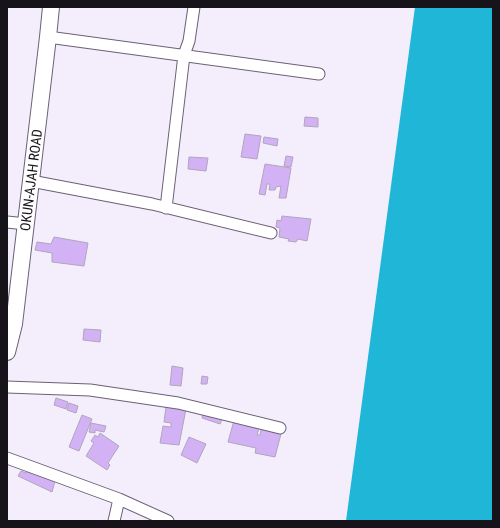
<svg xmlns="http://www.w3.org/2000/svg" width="500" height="528" font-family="'Roboto Condensed',sans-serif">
<rect width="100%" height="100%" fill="#f4eefc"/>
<!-- water -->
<path fill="#20b6d7" d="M415,7H493V521H346Z"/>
<!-- building -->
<path fill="#d2b1f5" stroke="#b0a6bc" d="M305,117L318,118V127L304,126Z
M245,134L261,136L257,159L241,157Z
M264,137L278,139L277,146L263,143Z
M286,156L293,157L291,167L284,166Z
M189,157L208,158L206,171L188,169Z
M265,164L291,168L286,198H279L281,186L276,187L275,190H269L270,184H267L265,195L259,194Z
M282,216L311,219L307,241L298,239L296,242L288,241L289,239L279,237L280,228L276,227L277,220L281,221Z
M54,237L88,243L84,266L52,262V253L35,250L37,242L51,244Z
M84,329L101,330L100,342L83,340Z
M172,366L183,368L181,386L170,385Z
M202,376L208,377L207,384H201Z
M56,398L68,402L66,409L54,405Z
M69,403L78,406L76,413L67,410Z
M166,407L186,409L179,445L160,443L163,426L171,427V423L164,422Z
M203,411L223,417L220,424L202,418Z
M82,415L92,419L79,451L69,447Z
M235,417L260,425L257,435H260L262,425L282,430L275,457L255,453L256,448L228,442Z
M91,423L106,426L104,432L95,430V433L89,432Z
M100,433L119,446L108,463L110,465L107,470L86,456L94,443L91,441L95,435L98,437Z
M189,437L206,444L197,463L181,455Z
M21,471L26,473L28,471L55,481L52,492L18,476Z"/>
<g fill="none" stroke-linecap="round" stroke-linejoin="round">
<defs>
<path id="street" d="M48,37L319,74
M31,181L152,204L271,233
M166,208L184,55L189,41L194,7
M7,222L26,224
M7,387L90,390L178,403L280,428
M7,458L119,499L168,521
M114,521L119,499"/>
<path id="secondary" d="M7,352L14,324L48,37L51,7"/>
</defs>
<!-- street casing -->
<use href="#street" stroke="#6a6175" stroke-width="13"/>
<!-- secondary casing -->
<use href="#secondary" stroke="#6a6175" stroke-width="18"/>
<!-- street -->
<use href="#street" stroke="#fff" stroke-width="11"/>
<!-- secondary -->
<use href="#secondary" stroke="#fff" stroke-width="16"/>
</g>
<g text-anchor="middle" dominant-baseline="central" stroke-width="3" stroke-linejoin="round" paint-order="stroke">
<!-- street labels -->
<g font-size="14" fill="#17131b" stroke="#fefefe">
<text transform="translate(31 180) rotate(-83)">OKUN-AJAH ROAD</text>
</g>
</g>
<!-- border -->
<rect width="500" height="528" fill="none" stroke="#17131b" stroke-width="16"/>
</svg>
